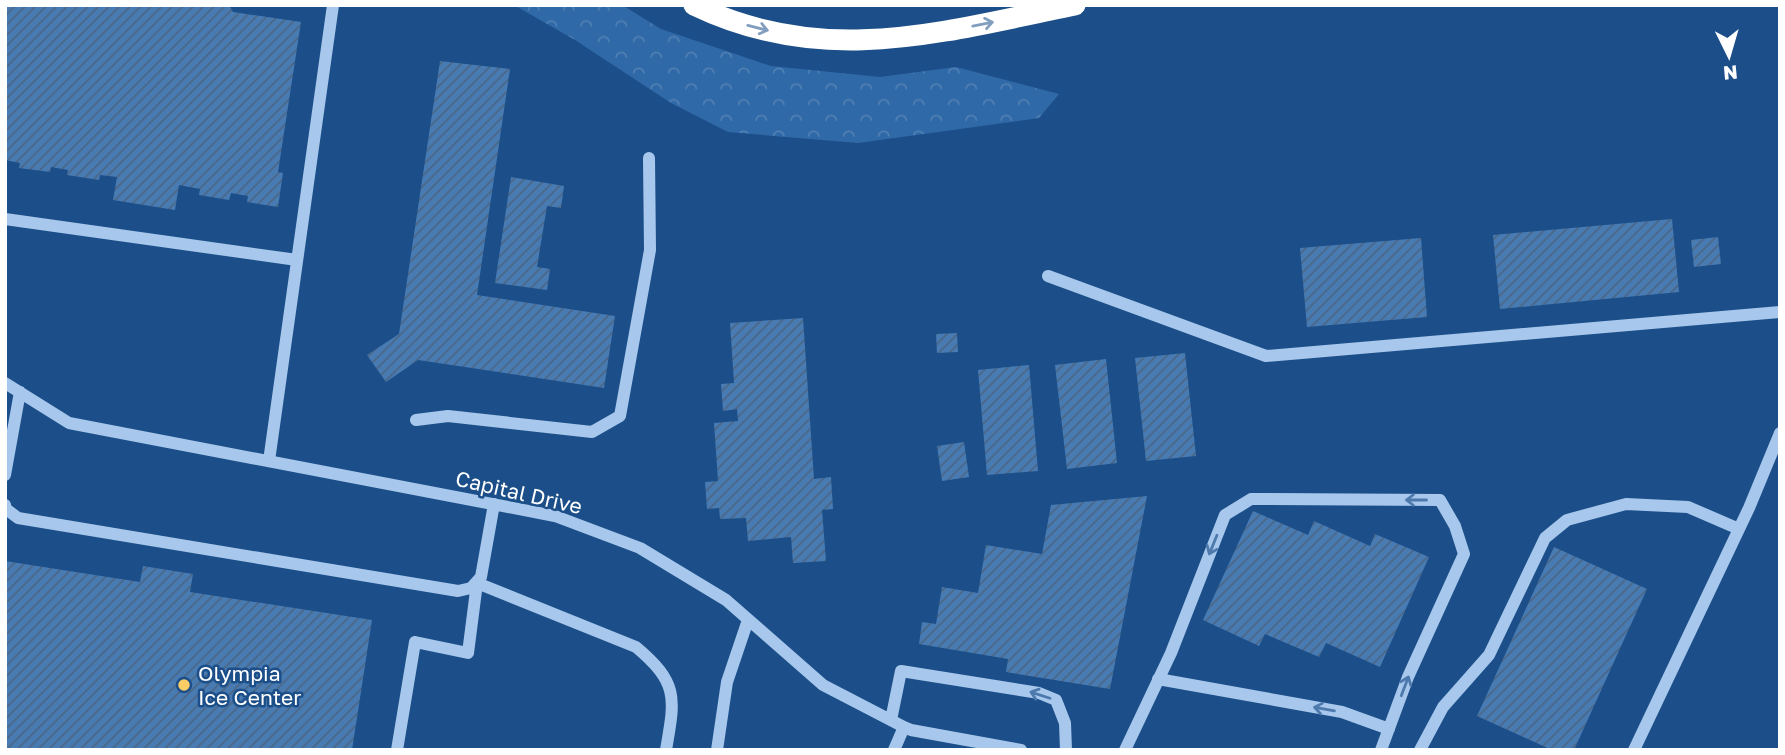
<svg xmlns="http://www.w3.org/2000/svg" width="1785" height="755" font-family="'Golos Text',sans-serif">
<defs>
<pattern id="forest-crowns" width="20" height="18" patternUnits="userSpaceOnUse" patternTransform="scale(1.75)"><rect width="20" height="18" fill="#3069a7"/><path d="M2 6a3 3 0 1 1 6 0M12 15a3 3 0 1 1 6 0" fill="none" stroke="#4f80b4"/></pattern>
<pattern id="building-hatch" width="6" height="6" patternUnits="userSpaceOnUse" patternTransform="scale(1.75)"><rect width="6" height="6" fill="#497bb3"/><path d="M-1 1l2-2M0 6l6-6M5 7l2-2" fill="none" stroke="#4a6685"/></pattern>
</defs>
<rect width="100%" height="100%" fill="#1c4f89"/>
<!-- forest -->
<path fill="url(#forest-crowns)" d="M514,5H622L661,29L771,66L880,77L956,67L1059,94L1039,118L858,143L728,132L671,103L575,40Z"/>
<!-- building -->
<path fill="url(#building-hatch)" d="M5,5H229L233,12L301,22L278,172L283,173L278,207L247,202L248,196L231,193L229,200L199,195L200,189L179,185L175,210L113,200L117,177L100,175L99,180L67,175L68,170L51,167L50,172L19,168L20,163L5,160Z
M440,61L510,69L477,295L615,316L604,388L418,360L386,382L367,355L399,334Z
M511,177L564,186L561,208L547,206L537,267L550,269L547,290L495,283Z
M1672,219L1679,292L1500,309L1493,235Z
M1718,237L1721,264L1694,267L1691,240Z
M1421,238L1427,317L1307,327L1300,248Z
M803,318L814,479L831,477L833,509L822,510L826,561L793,563L791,537L748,541L746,518L720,519L719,508L707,509L705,482L718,481L714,423L738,421L737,409L723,411L721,384L734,383L730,323Z
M957,333L958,352L937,353L936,334Z
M1185,353L1196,456L1146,461L1135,358Z
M1106,359L1117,463L1067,469L1055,365Z
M1029,365L1038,471L987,475L978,370Z
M964,442L969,477L942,481L937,446Z
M1147,496L1110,689L1006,672L1008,659L919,644L922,622L936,624L942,587L978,593L986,545L1042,554L1051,505Z
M1253,511L1308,535L1314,521L1370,546L1375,534L1429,557L1380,667L1326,643L1319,657L1265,634L1259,646L1203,620Z
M1554,547L1647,589L1574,750H1552L1477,716Z
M5,561L140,582L143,566L193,574L190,592L372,620L352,750H5Z"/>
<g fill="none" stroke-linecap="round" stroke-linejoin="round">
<!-- minor -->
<path stroke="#a7c8ec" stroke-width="12" d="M5,219L297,260
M1048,276L1266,356L1780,312
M5,383L69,423L555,516L640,548L726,600L823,685L904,727L911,730L1021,750
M416,420L448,416L592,432L620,416L650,250L649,158
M269,461L333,5
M5,475L20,392
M5,505L6,509L18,518L458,591L471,588L481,577L494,504
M1158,679L1342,712L1389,729
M891,720L901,671L1039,693L1056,700L1065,723L1066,750
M397,750L415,642L468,653L477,583L636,647C679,683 675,698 666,750
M717,750L727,682L748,620
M894,750L904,727
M1125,750L1171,653L1225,515L1251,499L1440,500L1455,526L1464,554L1408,677L1381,750
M1420,750L1443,707L1489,655L1545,538L1567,520L1626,504L1688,507L1739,529
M1634,750L1749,508L1780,433"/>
<!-- highway -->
<path stroke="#fff" stroke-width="21" d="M694,5C825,68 941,32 1075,5"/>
</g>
<!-- one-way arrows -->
<defs><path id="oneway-shaft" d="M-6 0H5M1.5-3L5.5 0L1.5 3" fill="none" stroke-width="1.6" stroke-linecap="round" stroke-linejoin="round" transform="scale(1.75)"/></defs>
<g stroke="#829ebe">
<use href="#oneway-shaft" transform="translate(983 24) rotate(-11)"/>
<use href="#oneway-shaft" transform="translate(758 28) rotate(14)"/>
</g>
<g stroke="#4d79ac">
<use href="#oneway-shaft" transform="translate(1416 500) rotate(180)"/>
<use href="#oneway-shaft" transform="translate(1213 545) rotate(112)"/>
<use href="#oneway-shaft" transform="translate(1405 686) rotate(-69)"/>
<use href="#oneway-shaft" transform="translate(1040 695) rotate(-162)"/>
<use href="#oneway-shaft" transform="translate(1324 709) rotate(-170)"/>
</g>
<!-- markers -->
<circle fill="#fccc65" stroke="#1c4f89" stroke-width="2.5" cx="184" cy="685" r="7"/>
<g text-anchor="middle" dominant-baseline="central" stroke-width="5" stroke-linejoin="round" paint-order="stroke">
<!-- street labels -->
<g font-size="21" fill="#fff" stroke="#1c4f89">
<text transform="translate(519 492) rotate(13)">Capital Drive</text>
</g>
<!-- poi labels -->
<g font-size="21" fill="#fff" stroke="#1c4f89" text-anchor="start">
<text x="198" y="673">Olympia<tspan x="198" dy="24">Ice Center</tspan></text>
</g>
</g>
<!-- border -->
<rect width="1785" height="755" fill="none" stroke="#ffffff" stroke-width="14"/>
<!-- north arrow -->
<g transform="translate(1729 56) rotate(175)" stroke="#1c4f89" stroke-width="5" paint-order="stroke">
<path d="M0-5L12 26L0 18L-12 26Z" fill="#ffffff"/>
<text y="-10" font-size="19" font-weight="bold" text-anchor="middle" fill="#ffffff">N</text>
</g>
</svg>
